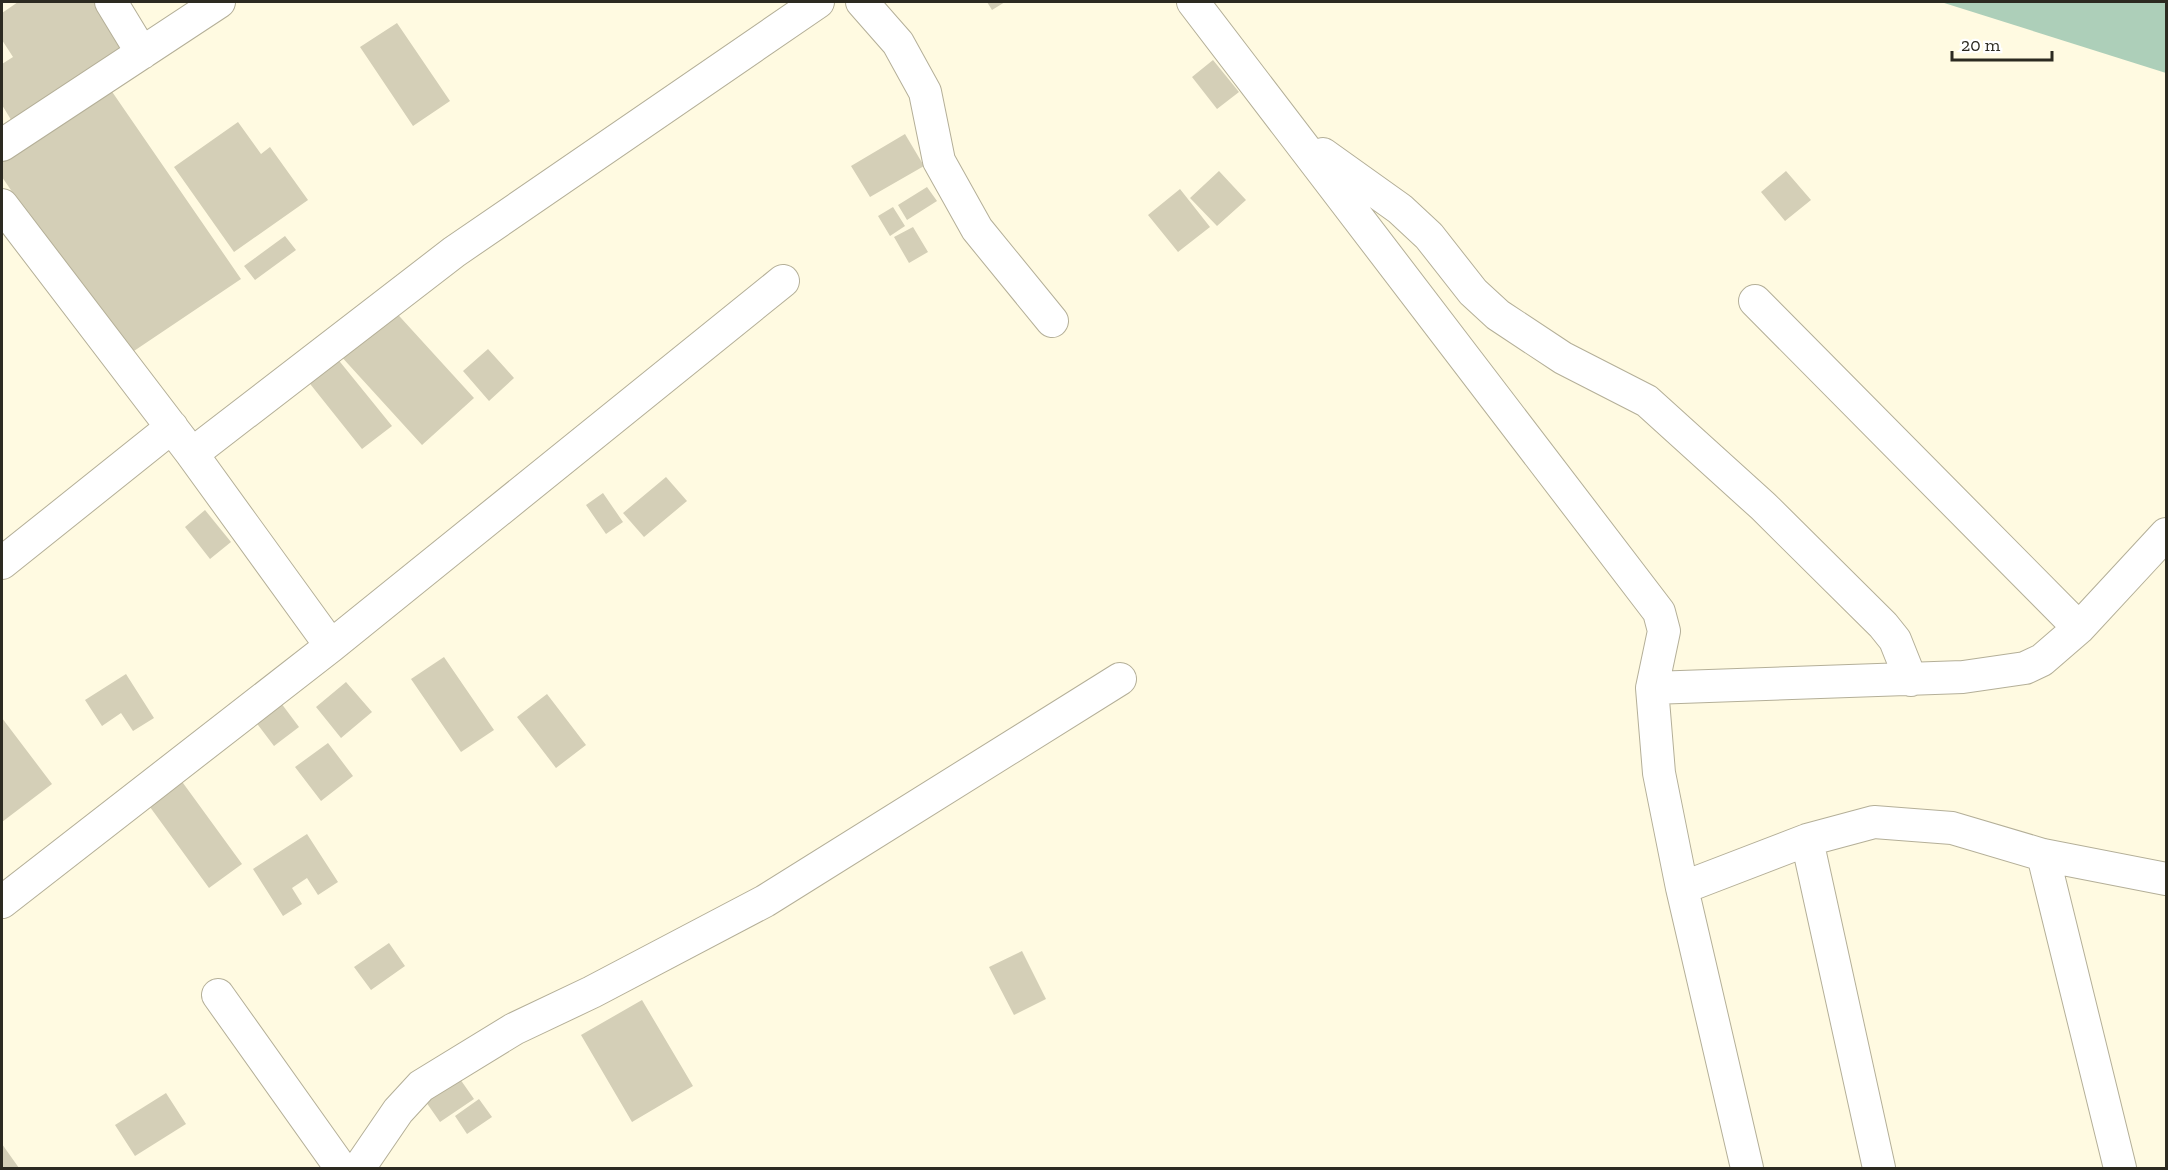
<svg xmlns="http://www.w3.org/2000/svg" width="2168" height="1170" font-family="'Zilla Slab',serif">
<rect width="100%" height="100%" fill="#fffae1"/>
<!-- green -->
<path fill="#adcfb9" d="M1941,2H2166V73Z"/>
<!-- building -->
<path fill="#d4cfb7" d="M18,2H96L127,48L13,123L2,105V64L13,57L2,40V13Z
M987,2H1005L992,10Z
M397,23L450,101L413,126L360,47Z
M1213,60L1239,92L1217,109L1192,77Z
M104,80L241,279L125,357L2,177V149Z
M238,122L261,154L270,147L308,200L234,252L174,167Z
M905,134L924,166L870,197L851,166Z
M1219,171L1246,200L1217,226L1190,198Z
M1786,171L1811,200L1785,221L1761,192Z
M927,187L937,201L907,220L898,205Z
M1180,189L1210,227L1178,252L1148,215Z
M893,207L905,226L890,236L878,216Z
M913,227L928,252L909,263L894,237Z
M285,236L296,250L255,280L244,266Z
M391,307L474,398L422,445L339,354Z
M488,349L514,378L489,401L463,371Z
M332,352L392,426L362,449L303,375Z
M666,477L687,501L644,537L623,513Z
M603,493L623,522L606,534L586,505Z
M205,510L231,542L210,559L185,527Z
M444,657L494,730L461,752L411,679Z
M126,674L154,718L133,731L121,713L102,726L85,700Z
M346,682L372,712L341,738L316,707Z
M547,694L586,745L556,768L517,717Z
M281,703L299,727L274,746L255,721Z
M2,718L52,784L2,822Z
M328,743L353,776L321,801L295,767Z
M175,772L242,864L209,888L142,796Z
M307,834L338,882L318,895L307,878L292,888L302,904L283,916L253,869Z
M389,943L405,966L371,990L354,967Z
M1022,951L1046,999L1014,1015L989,967Z
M642,1000L693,1086L632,1122L581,1035Z
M453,1069L474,1099L440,1122L419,1092Z
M166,1093L186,1124L135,1156L115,1125Z
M479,1099L492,1117L467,1134L455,1116Z
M2,1144L19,1168H2Z"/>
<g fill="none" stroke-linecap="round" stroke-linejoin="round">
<defs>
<path id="street" d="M111,2L142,53
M862,2L898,43L925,92L939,161L977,229L1052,321
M1193,2L1659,612L1664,631L1652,688L1659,773L1682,888L1747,1168
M2,145L219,2
M1323,154L1400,209L1429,236L1473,292L1498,315L1563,358L1647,401L1763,506L1883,625L1895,640L1911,680
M2,205L192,454L331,646
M1755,301L2079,628
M192,454L454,252L818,2
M2,563L172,427
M1652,688L1963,677L2025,668L2042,660L2079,628L2166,534
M1807,840L1879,1168
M2043,855L2120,1168
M1682,888L1807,840L1874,822L1952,828L2043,855L2166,879
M2,902L331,646L783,281
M218,995L341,1168
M359,1168L398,1111L421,1086L514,1029L592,992L765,901L1120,679"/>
</defs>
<!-- street casing -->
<use href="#street" stroke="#b4af98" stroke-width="34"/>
<!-- street -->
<use href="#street" stroke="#fff" stroke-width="32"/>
</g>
<!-- border -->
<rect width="2168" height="1170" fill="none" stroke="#2c2a21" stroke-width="6"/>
<!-- scale -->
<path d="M1952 51v9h100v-9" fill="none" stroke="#2c2a21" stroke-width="3"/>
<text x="1961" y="51" font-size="18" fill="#2c2a21" stroke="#ffffff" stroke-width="4.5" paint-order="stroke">20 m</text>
</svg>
